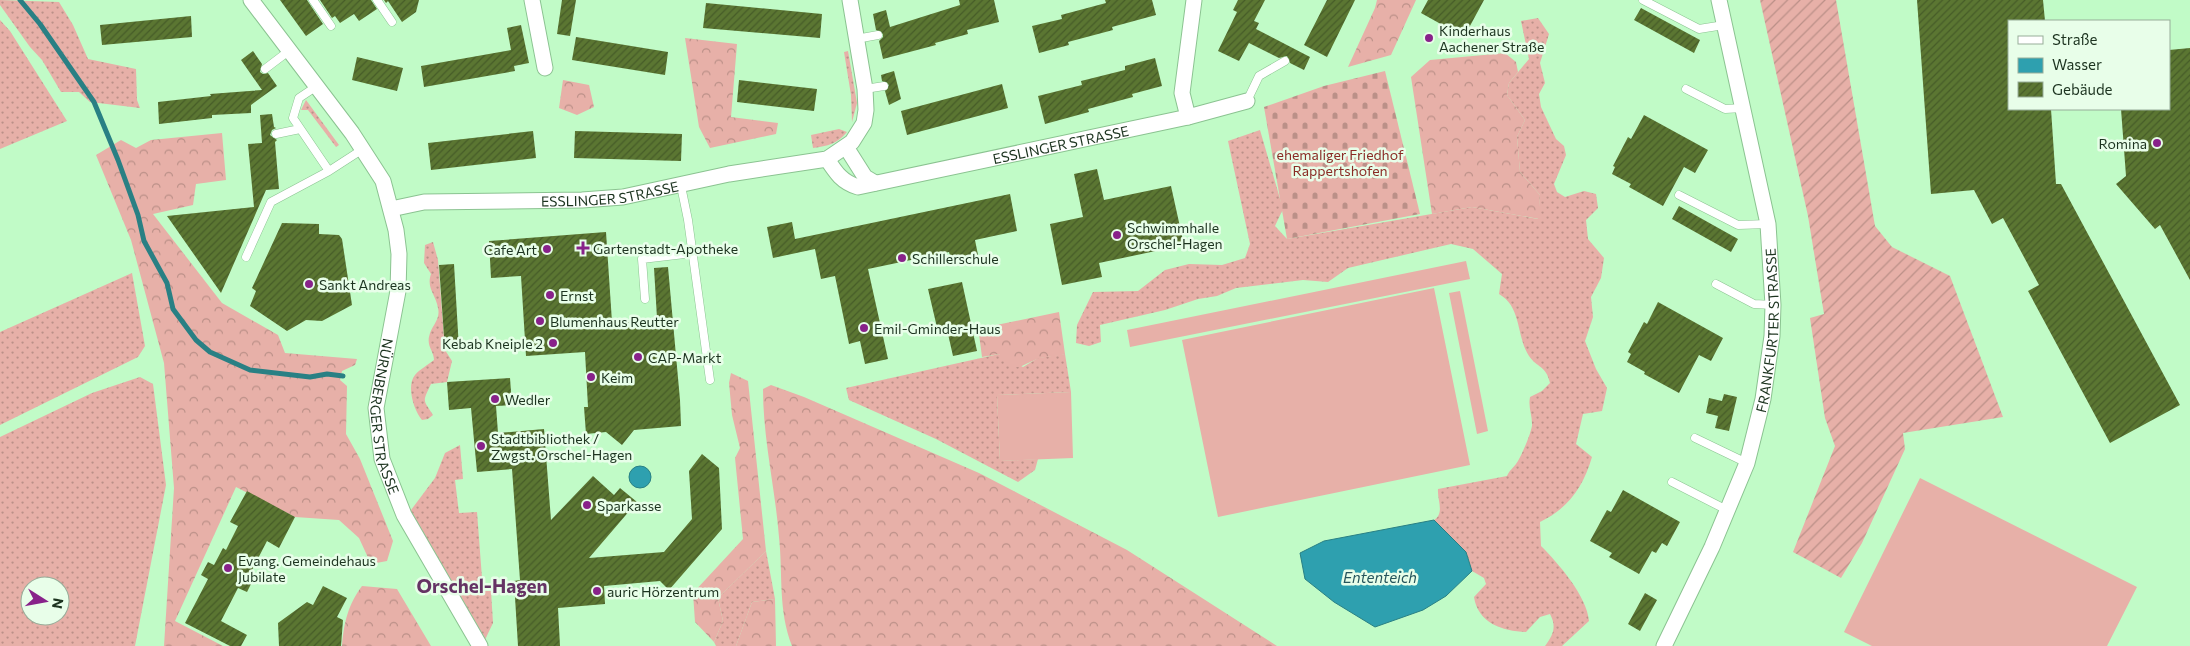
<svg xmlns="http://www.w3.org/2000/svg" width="2190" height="646" font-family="Commissioner,sans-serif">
<defs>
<pattern id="grass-dots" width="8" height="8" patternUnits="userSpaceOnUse" patternTransform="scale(1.25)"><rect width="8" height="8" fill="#e7b0a8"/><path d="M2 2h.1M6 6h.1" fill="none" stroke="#bb9088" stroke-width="1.8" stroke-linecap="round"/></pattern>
<pattern id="forest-crowns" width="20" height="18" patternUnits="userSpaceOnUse" patternTransform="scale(1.25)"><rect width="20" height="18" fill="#e7b0a8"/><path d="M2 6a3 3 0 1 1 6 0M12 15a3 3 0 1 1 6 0" fill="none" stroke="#bb9088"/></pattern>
<pattern id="cemetery-stones" width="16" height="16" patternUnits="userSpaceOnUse" patternTransform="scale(1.25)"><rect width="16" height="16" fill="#e7b0a8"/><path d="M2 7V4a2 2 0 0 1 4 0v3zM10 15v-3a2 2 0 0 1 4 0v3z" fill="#bb9088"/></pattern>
<pattern id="garden-furrows" width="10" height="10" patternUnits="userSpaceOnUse" patternTransform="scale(1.25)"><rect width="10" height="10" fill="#e7b0a8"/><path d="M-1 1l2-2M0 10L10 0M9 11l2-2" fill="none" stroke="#bb9088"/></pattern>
<pattern id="building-hatch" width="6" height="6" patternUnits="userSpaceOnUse" patternTransform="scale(1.25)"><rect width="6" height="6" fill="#5b7632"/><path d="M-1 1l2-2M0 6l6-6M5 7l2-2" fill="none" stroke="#465c28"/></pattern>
</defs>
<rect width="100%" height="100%" fill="#c1fbc7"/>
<!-- grass -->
<path fill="url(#grass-dots)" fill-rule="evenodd" d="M0,0L59,2L73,25L88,59L136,69L137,100L140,108L90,102L79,92H61L42,60L30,47L0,5Z
M1538,18L1549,34L1540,63L1545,83L1539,94L1541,107L1556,139L1564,146L1566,155L1554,184L1557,192L1565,197L1584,191L1596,194L1598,208L1586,220L1588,239L1604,258L1601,278L1591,297L1593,317L1585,341L1596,369L1607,388L1602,411L1583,414L1576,444L1592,457C1583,487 1569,508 1540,522L1541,546C1558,563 1587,596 1589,621L1562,646H1545C1553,635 1557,627 1550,614L1540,617L1526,632C1502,631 1478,623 1474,597L1486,584L1484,578L1472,571L1466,552L1434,520C1445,513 1437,500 1438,489L1507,476C1509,471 1512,469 1516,464C1520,460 1533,429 1532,424C1532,414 1528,407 1530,397L1542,391L1550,383C1546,365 1537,368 1529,356C1516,336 1522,307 1499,294L1502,274L1473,249L1451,244L1348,268L1328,282L1303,280L1236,288L1217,296L1198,299L1165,310L1100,325L1101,342L1089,346L1076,343L1077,325L1093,292L1138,291L1165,270L1189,264L1222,265L1245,258L1250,244L1228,141L1260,130L1283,209L1275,226L1287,239L1472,207L1538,219L1540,195L1520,172L1517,137L1525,120L1507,95L1509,83L1529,59L1521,21Z
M0,20L10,31L67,121L0,149Z
M848,51L857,103L852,122L851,95L844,52Z
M306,100L339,145L336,147L308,110H301Z
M839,129L847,132C837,144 828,146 813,148L811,135Z
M433,242L438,260L445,350L452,361L447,382L431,384C422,403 423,399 433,415L428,419L422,420C414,411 406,386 415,375C420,369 428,365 434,360C434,351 427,347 429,337C431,326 441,320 438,308C436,295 426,288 431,274L424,263L425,245Z
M132,273L145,346L138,357L0,425V332Z
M999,354L1023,367L1038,358L1065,354L1071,392L997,395L1000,461L1038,459L1035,470L1018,482L936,439L849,400L846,388Z
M140,377L153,384L166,485L135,646H0V437L92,393ZM30,586H60V616H30Z
M460,445L463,479L455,480L459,513L477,512L483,591H491L493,623L482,646L408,514L435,478L445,453Z
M766,551L775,599L752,602L736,646H716L714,642L723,621L718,598Z"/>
<!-- forest -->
<path fill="url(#forest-crowns)" d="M1377,0H1416L1391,55L1348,67L1375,8Z
M685,38L737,44L731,117L778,123L776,134L710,148L699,127Z
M1505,53L1516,62L1518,72L1509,83L1507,95L1525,120L1517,137L1520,172L1540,195L1539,219L1472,207L1432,214L1411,77L1430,60Z
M563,80L589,85L594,107L577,115L559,108Z
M222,133L226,180L196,184L193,205L153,214L222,303L278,335L285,353L357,359L355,365L342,371L340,380L347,386L346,434L360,459L393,541L387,561L371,564L359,538L339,520L295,517L236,487L175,621L223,646H164L174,488L164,363L131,240L96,155L121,140L136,148L151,140Z
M1059,312L1065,354C1056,357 1045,356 1037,359C1015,368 1019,373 999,354L982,357L979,334L982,328Z
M731,373L748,381L766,551L718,598L723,621L714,642L695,622L693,593L743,539L735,458L740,448L732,415L729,383Z
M771,385L804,397L979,473L1127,550L1277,646H792C778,610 783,575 779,537C775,487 763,439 763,389Z
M362,586L397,589L431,646H342C344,622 348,605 362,586Z
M775,599L776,646H736L752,602Z"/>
<!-- cemetery -->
<path fill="url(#cemetery-stones)" d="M1385,71L1420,214L1287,239L1264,107L1324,86Z"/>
<!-- garden -->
<path fill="url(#garden-furrows)" d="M1760,0H1836L1875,226L1892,247L1950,276L2003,417L1903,433L1905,449L1862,543L1841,578L1793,552L1835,446L1825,418L1810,318L1824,314L1808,216Z"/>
<!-- pitch -->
<path fill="#e7b0a8" d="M1466,261L1470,279L1130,347L1127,330Z
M1434,288L1470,465L1218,517L1182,340Z
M1460,291L1488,431L1477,434L1449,293Z
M1071,392L1073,458L1000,461L997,395Z
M1920,478L2137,587L2107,646H1872L1844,632Z"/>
<!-- water -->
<path fill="#2ea0af" stroke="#298084" d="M629 477a11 11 0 1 1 22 0a11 11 0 1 1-22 0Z
M1434,520L1466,552L1472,571L1446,596L1423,610L1375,627L1334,602L1305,579L1300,553L1324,541Z"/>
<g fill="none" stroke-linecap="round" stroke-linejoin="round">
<!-- stream -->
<path stroke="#298084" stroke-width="5" d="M20,0L40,24L94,102L118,160L138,215L144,241L167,283L173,309L196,340L210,352L250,370L310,377L327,374L343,376"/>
</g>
<!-- building -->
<path fill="url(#building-hatch)" d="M280,0H307L323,24L306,36Z
M320,0H371L377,9L359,21L354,14L340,23L335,16L332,18Z
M384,0H419L416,12L402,22L388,1L386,3Z
M562,0H576L570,36L557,34Z
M959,0H994L999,22L967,30L968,34L935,43L936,45L883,59L879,41L883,37V34L876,30L873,14L886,10L890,27L960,5Z
M1105,0H1152L1156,15L1112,27L1113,30L1068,42L1069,45L1039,53L1032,26L1062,19L1061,15L1106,3Z
M1238,0H1265L1254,21L1259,23L1256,29L1310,57L1304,70L1290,63L1287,56L1279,58L1249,43L1239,61L1218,51L1237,12L1233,10Z
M1327,0H1355L1327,57L1304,45Z
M1428,0H1484L1464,37L1421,13Z
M1917,0H2043L2045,21H2009V109H2051L2056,184H2061L2180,405L2110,443L2028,291L2039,285L2003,218L1992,224L1974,190L1931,194Z
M706,3L822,14L820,38L703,28Z
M1641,8L1700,40L1694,53L1634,20Z
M191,16L192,37L102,45L100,25Z
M521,25L529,63L514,66L515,71L424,87L421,66L511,50L507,28Z
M576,37L668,52L665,75L572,60Z
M2190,48V280L2160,225L2155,229L2116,184L2126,176L2121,109H2169V50Z
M253,51L262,64L260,72L263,74L268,73L277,86L251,105V113L212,115V118L159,124L158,102L211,96L210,94L262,90L241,60Z
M357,57L403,68L397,91L352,80Z
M1155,58L1162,86L1132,94L1133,97L1088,109L1089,112L1045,124L1038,96L1082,85L1081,81L1125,70V66Z
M894,71L901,99L889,105L885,91L889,85L882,81L881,75Z
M739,80L817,89L814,111L737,102Z
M1002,84L1008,108L907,135L901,111Z
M272,114L274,127L276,128L272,130L270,135L277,140L275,142L279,189L266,190L221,293L167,216L254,207L248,144L262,143L260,115Z
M1644,115L1708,150L1695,173L1684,167L1663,206L1629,187L1631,184L1612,174L1615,167L1613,166L1628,137L1631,139Z
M533,131L536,158L431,170L428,143Z
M575,131L682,134L681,161L574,158Z
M1097,169L1104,200L1171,186L1184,245L1099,263L1102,277L1062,285L1050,224L1083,217L1074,174Z
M1010,194L1017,231L975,240L978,255L951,260L949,252L868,269L888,359L865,364L860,341L849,344L835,276L821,279L815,249L773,258L767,227L792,222L795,239Z
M1679,206L1738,239L1731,252L1672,219Z
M282,223L319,224V234L339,235L342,239L352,305L322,321L306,320L287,331L250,306L256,291L252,288Z
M606,232L612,322L657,318L654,268L668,267L680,400L681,426L634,430L622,445L606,432L586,434L584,407H588L585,352L526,356L521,276L491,278L489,241Z
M454,264L459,349L445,350L439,265Z
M962,282L977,351L953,356L948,334L939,336L928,289Z
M1658,302L1723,338L1711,361L1699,355L1679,393L1644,374L1645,372L1627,362L1631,354L1628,352L1644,322L1647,324Z
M510,378L512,405L496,406L498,433L544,429L551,520L593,476L614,495L620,488L637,502L589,558L664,552L692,519L689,471L702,454L719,468L722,529L669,590L660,581L604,586L605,604L558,608L560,646H518L514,581L520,580L512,469L477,472L471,408L449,410L447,382Z
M1724,394L1737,397L1729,431L1715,428L1718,416L1706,413L1709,398L1722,401Z
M1623,490L1680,522L1667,546L1662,543L1656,553L1652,551L1639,574L1609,557L1612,553L1590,541L1607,510L1611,512Z
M247,491L295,517L279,548L267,541L251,572L256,574L247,592L238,588L221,621L247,635L241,646H230L185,623L208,579L201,575L208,562L214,565L223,548L226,550L238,526L230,522Z
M323,586L347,598L337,617L343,620L341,646H279L278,623L307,602L313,605Z
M1645,593L1657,600L1640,631L1628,624Z"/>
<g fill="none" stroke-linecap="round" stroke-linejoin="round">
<defs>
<path id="service" d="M313,0L331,26
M377,0L392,22
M1643,0L1699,29L1724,25
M856,39L878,35
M265,69L290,50
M865,89L884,86
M1686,89L1725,109L1743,108
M1247,101L1259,76L1285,61
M276,134L300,129
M329,171L363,149
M681,186L688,220L710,380
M1679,195L1738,225L1768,224
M246,257L271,202L329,171L293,118L299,98L317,86
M1716,284L1754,304L1773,305
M645,299L642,259L693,253
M1695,438L1747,463
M1672,482L1727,510"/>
<g id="minor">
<path id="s1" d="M251,0L352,133L383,181L396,230L399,254L398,291L376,408L382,459L404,515L480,646"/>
<path d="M532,0L545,68"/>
<path d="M1188,117L1182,93L1194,0"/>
<path d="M846,147L865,177L875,183"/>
<path id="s2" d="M827,159C836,173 842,182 858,187L1188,117L1247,101"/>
<path id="s3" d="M391,209L424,202L582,200L623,197L729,174L827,159L852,142L864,123L866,110L865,89L850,0"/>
<path id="s4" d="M1664,646L1712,547L1747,463L1763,399L1772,336L1773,305L1768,224L1719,0"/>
</g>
</defs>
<!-- service casing -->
<use href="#service" stroke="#8bc391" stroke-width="9"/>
<!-- minor casing -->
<use href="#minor" stroke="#8bc391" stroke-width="17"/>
<!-- service -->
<use href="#service" stroke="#fff" stroke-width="8"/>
<!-- minor -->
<use href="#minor" stroke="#fff" stroke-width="15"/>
</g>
<!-- markers -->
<g fill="#88228a" stroke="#e8fee9" stroke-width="2">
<circle cx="1429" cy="38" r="5"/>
<circle cx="2157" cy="143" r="5"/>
<circle cx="1117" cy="235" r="5"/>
<path d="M580.5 240.5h5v5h5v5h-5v5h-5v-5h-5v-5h5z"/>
<circle cx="547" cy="249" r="5"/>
<circle cx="902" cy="258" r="5"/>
<circle cx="309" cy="284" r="5"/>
<circle cx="550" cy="295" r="5"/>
<circle cx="540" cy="321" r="5"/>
<circle cx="864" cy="328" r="5"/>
<circle cx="553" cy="343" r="5"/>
<circle cx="638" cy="357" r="5"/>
<circle cx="591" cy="377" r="5"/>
<circle cx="495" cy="399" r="5"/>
<circle cx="481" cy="446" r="5"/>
<circle cx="587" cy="505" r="5"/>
<circle cx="228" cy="568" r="5"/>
<circle cx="597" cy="591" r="5"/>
</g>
<g text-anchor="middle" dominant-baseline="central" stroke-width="5" stroke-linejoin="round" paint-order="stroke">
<!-- poi labels -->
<g font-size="14" fill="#1d3420" stroke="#e8fee9" text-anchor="start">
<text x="1439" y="30">Kinderhaus<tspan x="1439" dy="16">Aachener Straße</tspan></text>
<text x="2147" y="143" text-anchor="end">Romina</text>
<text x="1127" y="227">Schwimmhalle<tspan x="1127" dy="16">Orschel-Hagen</tspan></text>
<text x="593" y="248">Gartenstadt-Apotheke</text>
<text x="537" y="249" text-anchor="end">Cafe Art</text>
<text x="912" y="258">Schillerschule</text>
<text x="319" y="284">Sankt Andreas</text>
<text x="560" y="295">Ernst</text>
<text x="550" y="321">Blumenhaus Reutter</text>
<text x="874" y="328">Emil-Gminder-Haus</text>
<text x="543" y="343" text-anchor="end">Kebab Kneiple 2</text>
<text x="648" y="357">CAP-Markt</text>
<text x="601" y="377">Keim</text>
<text x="505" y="399">Wedler</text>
<text x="491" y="438">Stadtbibliothek /<tspan x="491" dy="16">Zwgst. Orschel-Hagen</tspan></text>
<text x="597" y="505">Sparkasse</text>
<text x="238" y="560">Evang. Gemeindehaus<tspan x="238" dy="16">Jubilate</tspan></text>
<text x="607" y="591">auric Hörzentrum</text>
</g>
<!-- street labels -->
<g font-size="14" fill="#1d3420" stroke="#e8fee9">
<text stroke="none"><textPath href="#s2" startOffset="250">ESSLINGER STRASSE</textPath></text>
<text stroke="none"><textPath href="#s3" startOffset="220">ESSLINGER STRASSE</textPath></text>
<text stroke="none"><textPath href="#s4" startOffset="336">FRANKFURTER STRASSE</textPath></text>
<text stroke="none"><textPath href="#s1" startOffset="464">NÜRNBERGER STRASSE</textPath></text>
</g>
<!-- park labels -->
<g font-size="14" fill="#8a2b25" stroke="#e8fee9">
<text x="1340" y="154">ehemaliger Friedhof<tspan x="1340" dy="16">Rappertshofen</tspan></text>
</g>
<!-- water labels -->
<g font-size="15" font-style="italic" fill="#26555c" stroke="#e8fee9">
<text x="1380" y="577">Ententeich</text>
</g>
<!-- district labels -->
<g font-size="19" font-weight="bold" fill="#653364" stroke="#e8fee9">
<text x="482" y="585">Orschel-Hagen</text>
</g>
</g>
<!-- legend -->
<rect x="2008" y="20" width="162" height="90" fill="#e8fee9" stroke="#97ad99"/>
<rect x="2018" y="36" width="25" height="8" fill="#ffffff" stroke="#97ad99"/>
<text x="2052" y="45" font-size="15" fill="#1d3420">Straße</text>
<rect x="2018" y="58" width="25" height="15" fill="#2ea0af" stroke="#97ad99"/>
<text x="2052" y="70" font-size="15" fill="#1d3420">Wasser</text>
<rect x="2018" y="82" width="25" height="15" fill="url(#building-hatch)" stroke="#97ad99"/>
<text x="2052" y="95" font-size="15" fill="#1d3420">Gebäude</text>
<!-- north arrow -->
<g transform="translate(45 601) rotate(101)"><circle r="24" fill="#e8fee9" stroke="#97ad99"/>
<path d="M0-4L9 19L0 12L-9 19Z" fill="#88228a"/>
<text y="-8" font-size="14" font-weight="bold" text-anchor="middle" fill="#1d3420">N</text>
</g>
</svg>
